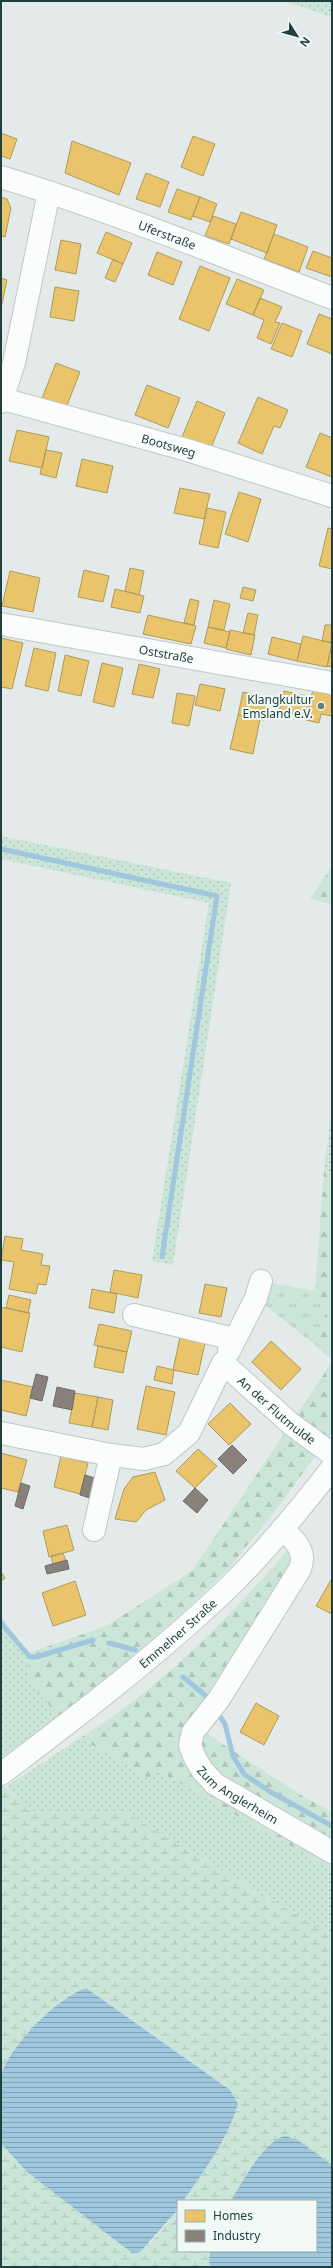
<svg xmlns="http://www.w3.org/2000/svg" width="333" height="2268" font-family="'Noto Sans',sans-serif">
<defs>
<pattern id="grass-dots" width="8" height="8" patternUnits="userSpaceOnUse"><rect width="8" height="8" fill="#cbe5d8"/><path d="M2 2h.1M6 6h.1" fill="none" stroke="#aec6ba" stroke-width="1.8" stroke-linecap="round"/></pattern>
<pattern id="forest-firs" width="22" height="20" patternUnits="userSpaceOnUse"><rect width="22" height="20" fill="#cbe5d8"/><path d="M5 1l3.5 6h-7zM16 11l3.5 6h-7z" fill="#aec6ba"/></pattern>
<pattern id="wetland-marsh" width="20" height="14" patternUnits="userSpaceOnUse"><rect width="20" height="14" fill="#cbe5d8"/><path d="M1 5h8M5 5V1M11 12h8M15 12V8" fill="none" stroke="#aec6ba"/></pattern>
<pattern id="park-tufts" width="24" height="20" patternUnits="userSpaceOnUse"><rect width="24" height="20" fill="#cbe5d8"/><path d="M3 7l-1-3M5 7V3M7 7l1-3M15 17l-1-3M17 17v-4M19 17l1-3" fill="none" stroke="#aec6ba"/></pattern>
<pattern id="water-rules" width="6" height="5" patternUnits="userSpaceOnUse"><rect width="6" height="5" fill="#9fc7de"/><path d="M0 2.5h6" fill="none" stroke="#81a3b5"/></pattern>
</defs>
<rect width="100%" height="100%" fill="#e3eae9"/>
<!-- grass -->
<path fill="url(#grass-dots)" d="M285,1H332V17Z
M1,836L231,883L173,1265L152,1261L209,903L1,859Z
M332,1108V1174L324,1171Z
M1,1617L29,1653L28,1682L59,1716L1,1758Z
M80,1738L149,1778L157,1770L332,1870V1936L125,1812H35L19,1802L7,1786Z"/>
<!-- forest -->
<path fill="url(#forest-firs)" d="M332,866V904L310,899Z
M324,1171L332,1174V1360L319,1348L327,1302L315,1291Z
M332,1362V1433L281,1503L230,1567L168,1628L59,1716L28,1682L29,1653L106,1626L192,1571Z
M296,1541L302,1553L192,1724L304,1797L332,1812V1870L157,1770L149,1778L80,1738C163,1687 232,1614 296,1541Z"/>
<!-- wetland -->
<path fill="url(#wetland-marsh)" d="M1,1782L19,1802L35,1812H125L332,1936V2165L317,2154L248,2171L231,2201H183C205,2170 227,2140 238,2104L230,2090L86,1988L42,2018L16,2050L1,2074Z
M1,2143L26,2171L132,2253C149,2250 169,2222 178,2208V2251H210L209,2263L211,2267H1Z"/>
<!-- park -->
<path fill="url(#park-tufts)" d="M261,1281L315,1291L327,1302L319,1348L256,1298Z"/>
<!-- water -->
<path fill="url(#water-rules)" d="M86,1988L230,2090L238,2104C227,2140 205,2170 183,2201H178V2208L175,2213L140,2252L132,2253L26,2171L1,2143C1,2130 0,2080 2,2072C14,2042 56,1999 86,1988Z
M286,2136L299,2141L332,2165V2267H211L209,2263L210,2251H316V2201H231C241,2183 265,2139 286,2136Z"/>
<!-- homes -->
<path fill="#e9c46a" stroke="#ac9c5d" d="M1,133L17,139L10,159L1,156Z
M193,136L215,144L203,176L181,167Z
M72,141L131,163L119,195L65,173Z
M146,173L169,182L160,207L136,199Z
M177,189L200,197L191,220L168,212Z
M1,197L7,199L11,208L5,237L1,236Z
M200,197L217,204L210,222L193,216Z
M241,212L277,225L267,253L231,239Z
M213,216L236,224L229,244L205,236Z
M106,232L132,243L123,264L97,253Z
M274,234L308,247L299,272L264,259Z
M61,240L81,244L76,274L55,270Z
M313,251L332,258V277L306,268Z
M157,252L182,262L173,285L148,275Z
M113,259L123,264L115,282L105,278Z
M200,266L230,278L209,331L179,319Z
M1,278L7,280L1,308Z
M237,279L264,290L253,315L226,304Z
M55,287L79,291L74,321L50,317Z
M260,298L282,307L275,322L280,323L271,344L257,338L264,320L253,315Z
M319,314L332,319V354L307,344Z
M282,323L302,331L292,357L271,349Z
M56,363L80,372L66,408L42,398Z
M147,385L180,398L168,428L135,415Z
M258,397L288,410L280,428L274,426L262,454L238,443Z
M197,401L225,413L211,448L182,437Z
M17,430L49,437L42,468L9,461Z
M320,433L332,438V477L306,467Z
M46,450L62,453L56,478L40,474Z
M82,459L113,466L107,493L76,486Z
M180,488L210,494L204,519L174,513Z
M239,492L261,499L248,542L225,534Z
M207,508L226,512L218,548L199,544Z
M328,528L332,529V569L319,566Z
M130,568L144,571L139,595L125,591Z
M84,570L109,576L103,602L78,597Z
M10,571L40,578L33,612L2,606Z
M243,587L256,590L253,601L240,598Z
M115,589L144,596L140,613L111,607Z
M190,599L199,601L194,625L184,623Z
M214,600L230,604L224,630L208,627Z
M248,613L258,615L254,635L243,633Z
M148,615L196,626L191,644L143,634Z
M325,625H332L331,642L322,641Z
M208,627L230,632L226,648L204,643Z
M230,630L255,635L251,655L226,649Z
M303,636L332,643L327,667L297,661Z
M272,637L301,644L297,661L268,654Z
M1,638L23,643L12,689L1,687Z
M332,644V667L327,666Z
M34,648L56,653L48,691L25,686Z
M65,655L89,661L81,696L58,691Z
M102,663L123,668L114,707L93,702Z
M139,664L160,669L153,698L132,694Z
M200,684L225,689L220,711L195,705Z
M313,689L332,693V716L321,714L319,723L306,720Z
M284,691L311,697L307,717L279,711Z
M243,692L269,698L264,720L238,715Z
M177,693L195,696L189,726L172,723Z
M238,715L260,719L253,754L230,749Z
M5,1236L23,1239L21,1250L43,1254L41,1265L50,1266L46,1285L38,1284L36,1294L9,1289L14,1262L1,1260Z
M114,1270L142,1275L138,1298L110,1292Z
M205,1284L227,1288L221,1317L199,1313Z
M92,1289L117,1294L114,1313L89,1308Z
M9,1295L31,1300L28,1313L6,1308Z
M1,1307L30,1313L22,1352L1,1347Z
M99,1324L132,1331L127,1352L94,1345Z
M180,1337L205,1343L198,1375L173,1370Z
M271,1341L301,1369L281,1390L252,1362Z
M98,1346L127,1352L123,1373L94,1367Z
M157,1366L174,1370L172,1384L154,1380Z
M1,1380L33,1387L26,1416L1,1410Z
M146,1386L175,1392L166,1435L137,1429Z
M75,1393L98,1397L92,1427L69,1423Z
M98,1397L113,1400L108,1430L92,1427Z
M230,1403L251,1424L229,1445L208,1424Z
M198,1449L217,1466L195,1488L176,1471Z
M1,1453L27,1460L18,1492L1,1488Z
M61,1456L88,1463L80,1494L54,1487Z
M155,1472L165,1500L146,1510L136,1522L115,1519L124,1489L133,1477Z
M67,1525L74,1550L49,1557L43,1531Z
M63,1553L66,1561L53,1564L51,1556Z
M1,1572L5,1578L1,1581Z
M332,1578V1614L316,1606Z
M75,1581L86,1615L53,1626L42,1593Z
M256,1703L279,1716L264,1745L240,1732Z"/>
<!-- industry -->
<path fill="#8a817c" stroke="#6a6e69" d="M36,1374L48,1377L42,1401L30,1398Z
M57,1387L75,1391L72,1410L53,1406Z
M232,1445L247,1460L233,1474L218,1459Z
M85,1475L95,1478L90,1498L80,1495Z
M21,1483L30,1486L23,1509L15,1506Z
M195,1488L208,1500L197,1513L183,1501Z
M67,1560L69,1569L47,1574L45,1566Z"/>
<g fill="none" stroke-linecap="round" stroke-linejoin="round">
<!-- stream -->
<path stroke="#9fc7de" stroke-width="5" d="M1,849L217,896L162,1257
M1,1623L30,1657H36L93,1640
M109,1643L135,1650
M183,1677L206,1696L210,1702
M217,1712L225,1724L233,1756L244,1774L269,1791L332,1826"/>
<defs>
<g id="minor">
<path id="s1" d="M1,177C113,211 222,256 332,298"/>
<path id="s2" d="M3,399L187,450L332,496"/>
<path d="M1,402L14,363L49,192"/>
<path id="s3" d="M1,624L332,683"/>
<path d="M134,1315L234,1339"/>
<path d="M229,1351L256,1298L261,1281"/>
<path id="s4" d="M1,1433L111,1455L144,1459L164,1454L189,1433L223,1363L291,1424L332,1454"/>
<path id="s5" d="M282,1529C295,1540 307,1551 300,1569L219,1699L193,1732L190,1745L194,1756L202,1770L215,1784L332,1852"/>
<path d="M94,1530L111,1455"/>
<path id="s6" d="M1,1774C79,1715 163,1651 233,1583C269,1547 301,1508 332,1468"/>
</g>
</defs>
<!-- minor casing -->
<use href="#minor" stroke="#c0c7c6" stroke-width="24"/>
<!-- minor -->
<use href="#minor" stroke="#fbfcfc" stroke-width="22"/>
</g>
<!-- markers -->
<circle fill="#647c7a" stroke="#f1f9f7" stroke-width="1.5" cx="321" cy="706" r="4"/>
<g text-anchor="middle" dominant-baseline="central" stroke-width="4" stroke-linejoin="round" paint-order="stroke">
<!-- street labels -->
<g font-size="12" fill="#1f403e" stroke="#f1f9f7">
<text stroke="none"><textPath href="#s1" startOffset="176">Uferstraße</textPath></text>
<text stroke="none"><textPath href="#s2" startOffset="172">Bootsweg</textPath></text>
<text stroke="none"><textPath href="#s3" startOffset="168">Oststraße</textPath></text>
<text stroke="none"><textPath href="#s4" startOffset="348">An der Flutmulde</textPath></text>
<text stroke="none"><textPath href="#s6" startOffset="226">Emmelner Straße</textPath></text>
<text stroke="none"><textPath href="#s5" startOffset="328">Zum Anglerheim</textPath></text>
</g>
<!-- poi labels -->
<g font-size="12" fill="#1f403e" stroke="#f1f9f7" text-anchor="end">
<text x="313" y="699">Klangkultur<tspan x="313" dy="14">Emsland e.V.</tspan></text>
</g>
</g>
<!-- border -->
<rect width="333" height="2268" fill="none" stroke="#1f403e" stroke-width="4"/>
<!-- legend -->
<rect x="177" y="2200" width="140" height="52" fill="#f1f9f7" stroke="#9dafad"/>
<rect x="185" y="2210" width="20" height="12" fill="#e9c46a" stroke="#9dafad"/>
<text x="213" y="2220" font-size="12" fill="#1f403e">Homes</text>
<rect x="185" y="2230" width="20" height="12" fill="#8a817c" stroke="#9dafad"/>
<text x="213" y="2240" font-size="12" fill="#1f403e">Industry</text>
<!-- north arrow -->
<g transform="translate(297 36) rotate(127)" stroke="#f1f9f7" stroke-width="3" paint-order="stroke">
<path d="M0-3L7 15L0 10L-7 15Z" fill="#1f403e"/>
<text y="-6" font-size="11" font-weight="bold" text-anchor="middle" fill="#1f403e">N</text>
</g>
</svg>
